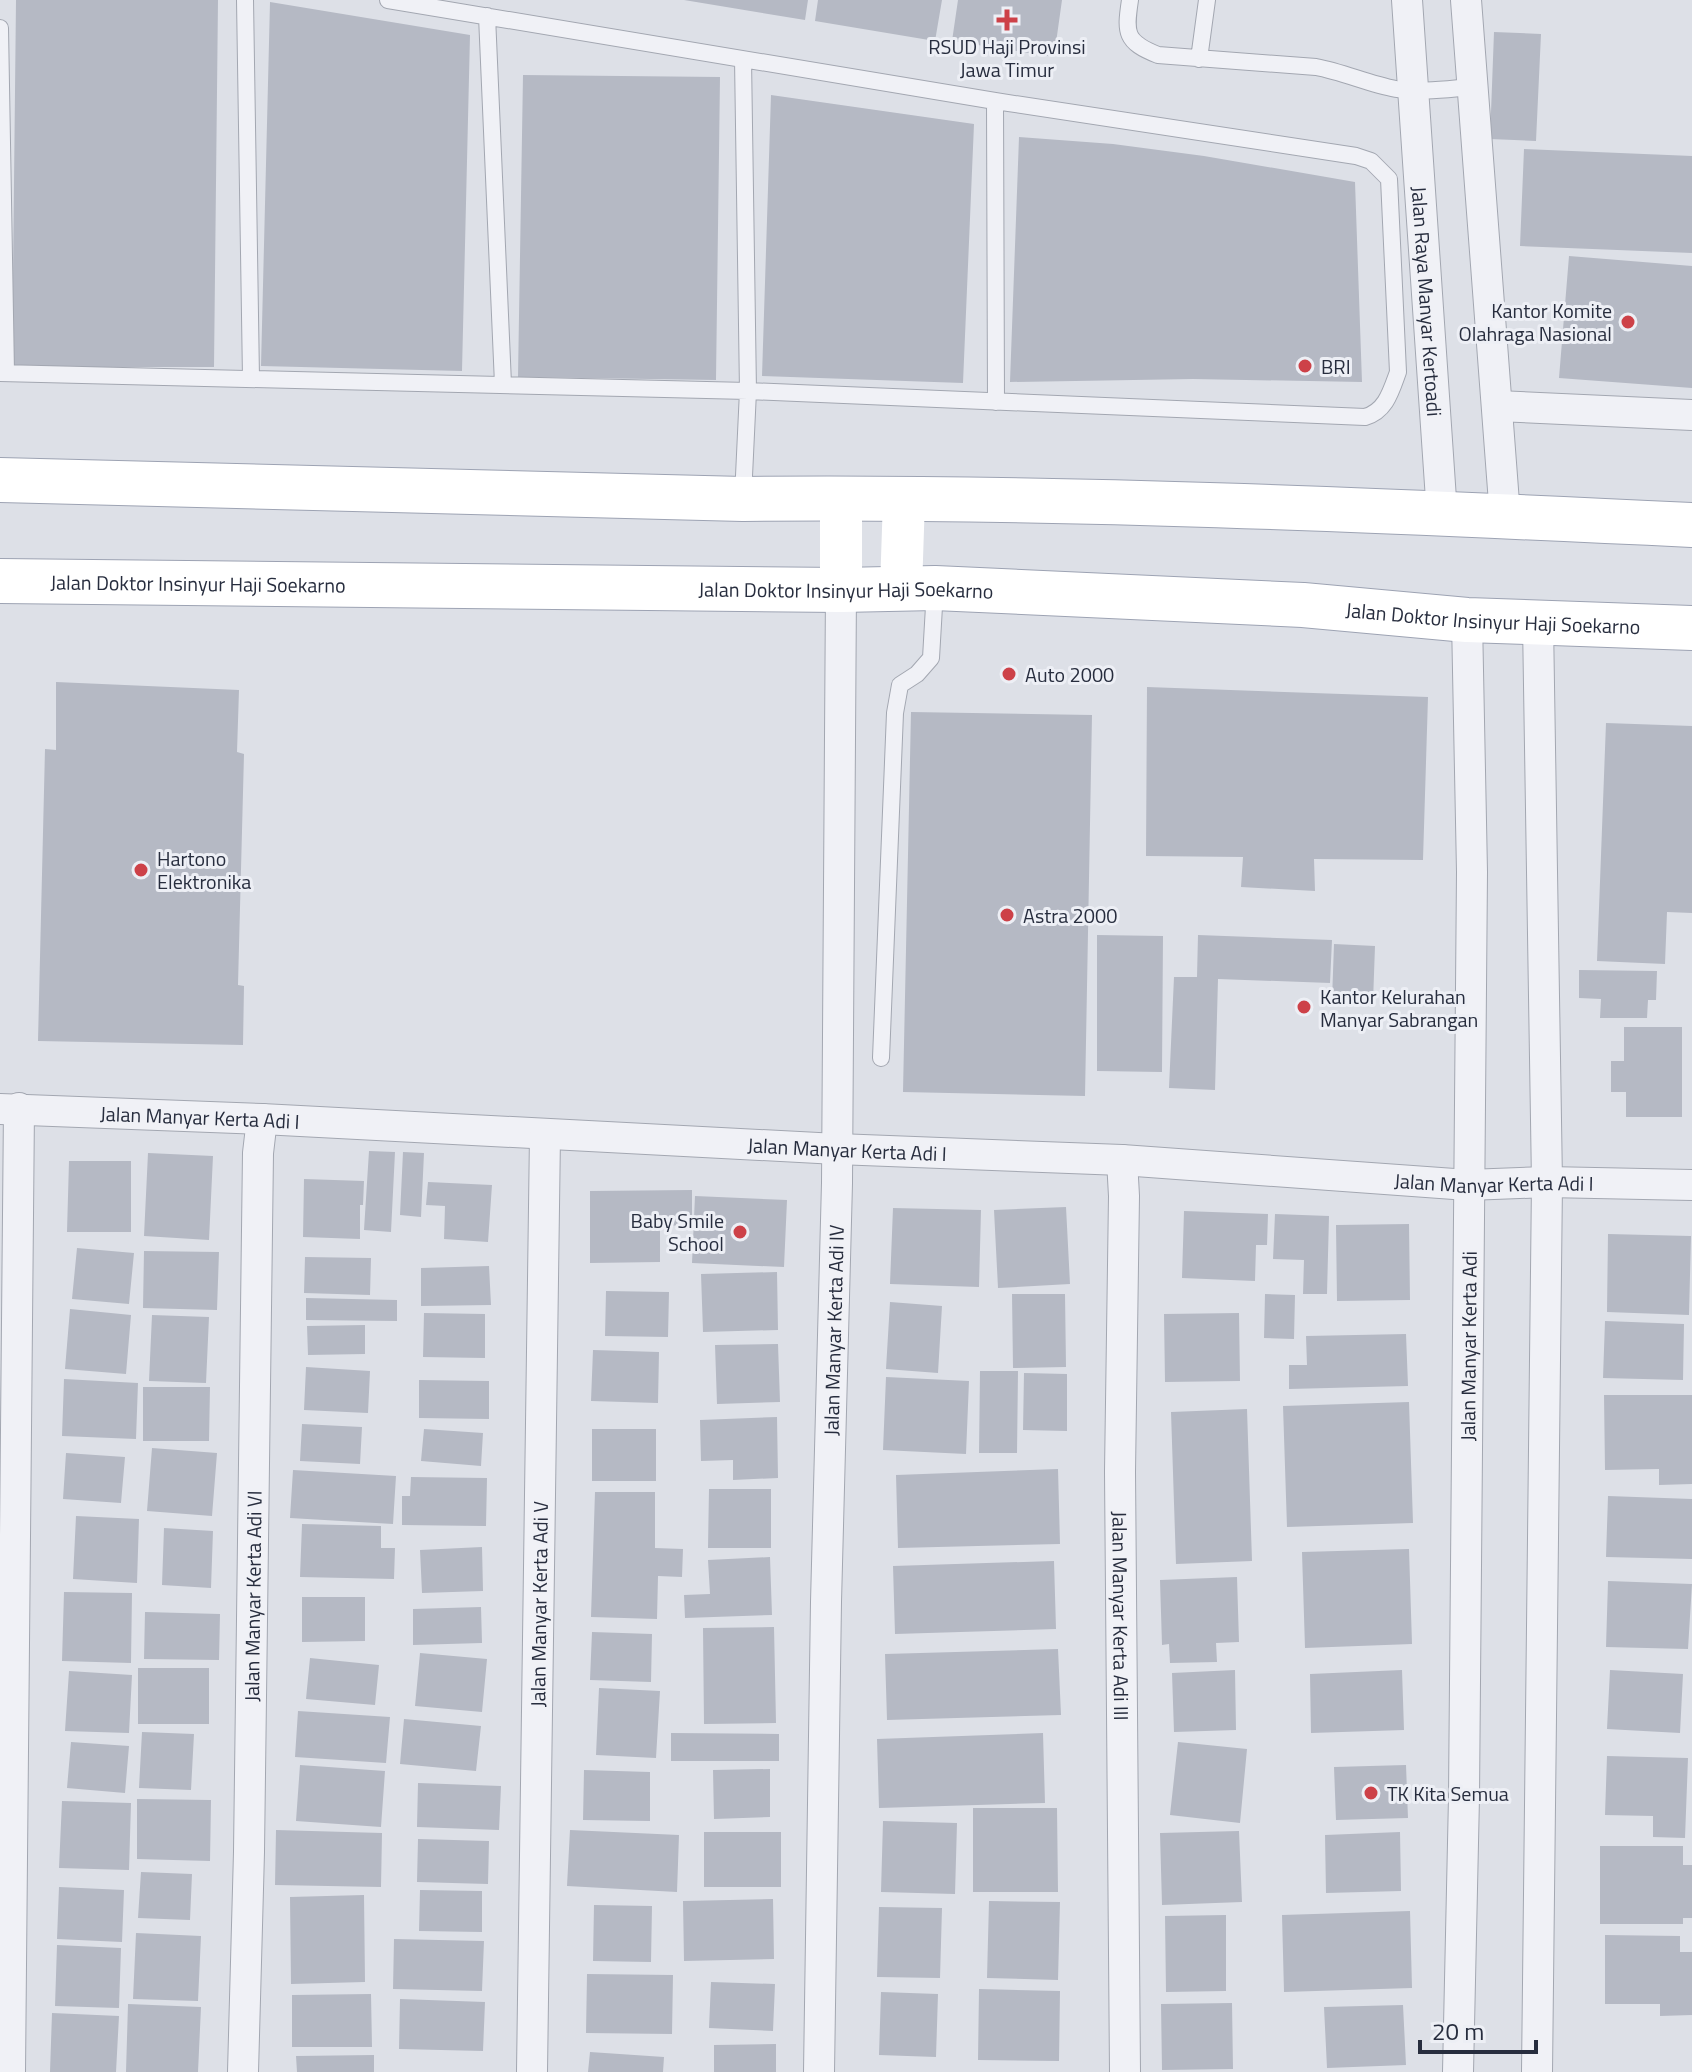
<svg xmlns="http://www.w3.org/2000/svg" width="1692" height="2072" font-family="'Titillium Web',sans-serif">
<rect width="100%" height="100%" fill="#dde0e7"/>
<!-- building -->
<path fill="#b5b9c4" d="M16,0H218L214,367H12Z
M684,0H808L805,20Z
M818,0H942L935,41L815,21Z
M958,0H1062L1054,57L952,41Z
M270,2L470,35L462,371L261,366Z
M1494,32L1541,34L1536,141L1490,139Z
M523,75L720,77L716,380L518,377Z
M771,95L974,124L963,383L762,376Z
M1019,137L1113,144L1204,156L1355,182L1362,382L1193,379L1010,382Z
M1524,149L1692,156V253L1520,246Z
M1569,256L1692,266V388L1559,378Z
M56,682L239,690L237,752L244,754L238,985L244,986L243,1045L38,1041L45,749L56,750Z
M1147,687L1428,697L1423,860L1314,859L1315,891L1241,887L1243,857L1146,856Z
M911,712L1092,715L1085,1096L903,1092Z
M1606,723L1692,726V913L1667,912L1665,964L1597,961Z
M1097,935L1163,936L1162,1072L1097,1071Z
M1198,935L1332,940L1330,983L1218,979L1215,1090L1169,1088L1174,977H1197Z
M1334,944L1375,946L1373,1002L1332,1000Z
M1579,970L1657,971L1656,1000H1648L1647,1018H1600L1601,999L1579,998Z
M1624,1027H1682V1117H1626V1092H1611V1061H1624Z
M369,1151L395,1152L391,1232L364,1230Z
M403,1152L424,1153L421,1217L400,1215Z
M148,1153L213,1156L209,1240L144,1236Z
M69,1161H131V1232H67Z
M304,1179L364,1181L363,1205H360V1239L303,1237Z
M428,1182L492,1185L488,1242L444,1239L445,1206L426,1205Z
M692,1190V1225L660,1226V1262L590,1263V1191Z
M695,1196L787,1200L784,1267L692,1263Z
M1066,1207L1070,1284L998,1288L994,1210Z
M893,1208L981,1210L979,1287L890,1284Z
M1184,1211L1268,1214L1267,1245H1256L1255,1281L1182,1278Z
M1275,1214L1329,1216L1327,1294H1303L1304,1260L1273,1259Z
M1409,1224L1410,1300L1337,1301L1336,1225Z
M1608,1234L1691,1236L1689,1315L1607,1312Z
M77,1248L134,1253L129,1304L72,1299Z
M144,1251L219,1252L217,1310L143,1308Z
M305,1257L371,1258L370,1295L304,1293Z
M489,1266L491,1305L421,1306V1268Z
M777,1272L778,1330L703,1332L701,1274Z
M606,1291L669,1292L668,1337L605,1336Z
M1012,1294H1065L1066,1367L1013,1368Z
M1265,1294L1295,1295L1294,1339L1264,1338Z
M306,1298L397,1300V1321L306,1320Z
M890,1302L942,1306L938,1373L886,1369Z
M70,1309L131,1315L126,1374L65,1369Z
M424,1313L485,1314V1358L423,1357Z
M1239,1313L1240,1381L1165,1382L1164,1314Z
M152,1315L209,1317L206,1383L149,1381Z
M1605,1321L1684,1324L1683,1380L1603,1378Z
M365,1325V1354L308,1355L307,1326Z
M1406,1334L1408,1386L1289,1389V1365H1307L1306,1336Z
M778,1344L780,1402L717,1404L715,1345Z
M593,1350L659,1352L658,1403L591,1401Z
M306,1367L370,1371L368,1413L304,1410Z
M980,1371H1018L1017,1453H979Z
M1024,1373L1067,1374V1431L1023,1430Z
M886,1377L969,1381L966,1454L883,1450Z
M64,1379L138,1383L136,1439L62,1436Z
M419,1380L489,1381V1419L419,1418Z
M143,1387H210L209,1441H143Z
M1604,1395H1692V1484L1659,1485V1469L1605,1470Z
M1409,1402L1413,1523L1287,1527L1283,1406Z
M1247,1409L1252,1561L1176,1564L1171,1412Z
M777,1417L778,1478L733,1480V1460L701,1461L700,1420Z
M302,1424L362,1427L360,1464L300,1461Z
M424,1429L483,1433L481,1466L421,1461Z
M592,1429H656V1481H592Z
M152,1448L217,1453L212,1516L147,1511Z
M66,1453L125,1457L121,1503L63,1499Z
M1058,1469L1060,1544L898,1548L896,1475Z
M293,1470L396,1476L393,1524L290,1518Z
M411,1477L487,1478L486,1526L402,1525V1496H410Z
M709,1489H771V1548H708Z
M595,1492H655V1548L683,1549L682,1577L658,1576L657,1619L591,1617Z
M1608,1496L1692,1499V1559L1606,1557Z
M76,1516L139,1519L137,1583L73,1579Z
M302,1524L381,1526V1548H395L394,1579L300,1577Z
M164,1528L213,1531L211,1588L162,1585Z
M482,1547L483,1591L422,1593L420,1550Z
M1409,1549L1412,1644L1305,1648L1302,1552Z
M770,1557L772,1615L685,1618L684,1595L710,1594L708,1560Z
M1054,1561L1056,1629L895,1634L893,1566Z
M1237,1577L1239,1642L1216,1643L1217,1662L1170,1663L1169,1644L1162,1645L1160,1580Z
M1608,1581L1692,1584L1688,1649L1606,1647Z
M64,1592L132,1593L131,1663L62,1661Z
M302,1597H365V1641L302,1642Z
M481,1607L482,1643L413,1645V1609Z
M145,1612L220,1614L219,1660L144,1659Z
M774,1627L776,1723L704,1724L703,1628Z
M592,1632L652,1634L651,1682L590,1680Z
M1058,1649L1061,1715L887,1720L885,1654Z
M420,1653L487,1659L482,1712L415,1706Z
M310,1658L379,1665L375,1705L306,1699Z
M138,1668H209V1724H138Z
M1235,1670L1236,1730L1174,1732L1172,1673Z
M1402,1670L1404,1730L1311,1733L1310,1674Z
M1610,1670L1683,1674L1680,1733L1607,1729Z
M69,1671L132,1675L129,1733L65,1731Z
M599,1688L660,1691L656,1758L596,1755Z
M298,1711L390,1717L386,1763L295,1757Z
M404,1719L481,1726L476,1771L400,1764Z
M142,1732L194,1734L191,1790L139,1788Z
M671,1733L779,1734V1761H671Z
M1043,1733L1045,1803L879,1808L877,1739Z
M71,1742L129,1746L125,1793L67,1788Z
M1178,1742L1247,1749L1240,1823L1170,1815Z
M1607,1756L1688,1758L1685,1838L1653,1837V1816L1605,1815Z
M300,1765L385,1771L381,1827L296,1821Z
M1406,1765L1408,1818L1336,1820L1334,1767Z
M770,1769V1817L714,1819L713,1770Z
M584,1770L650,1772V1821L583,1820Z
M418,1783L501,1786L499,1830L417,1827Z
M137,1799L211,1800L210,1861L137,1859Z
M62,1801L131,1803L129,1870L59,1868Z
M973,1808H1057L1058,1892H973Z
M883,1821L957,1823L955,1894L881,1892Z
M276,1830L382,1833L381,1887L275,1885Z
M570,1830L679,1835L677,1892L567,1886Z
M1239,1831L1242,1902L1162,1905L1160,1833Z
M704,1832H781V1887H704Z
M1400,1832L1401,1891L1326,1893L1325,1835Z
M418,1839L489,1841L488,1884L417,1882Z
M1600,1846H1683V1865H1692V1918H1683V1924H1600Z
M141,1872L192,1874L190,1920L138,1918Z
M59,1887L124,1890L122,1942L57,1939Z
M420,1890L482,1891V1932L419,1931Z
M364,1895L365,1982L291,1984L290,1897Z
M773,1899L774,1959L684,1961L683,1901Z
M989,1901L1060,1902L1058,1980L987,1978Z
M594,1905L652,1906L651,1962L593,1961Z
M879,1907L942,1908L940,1978L877,1977Z
M1410,1911L1412,1988L1284,1992L1282,1915Z
M1226,1915V1991L1166,1992L1165,1916Z
M136,1933L201,1936L198,2001L133,1999Z
M1605,1935L1680,1936V1952H1692V2015L1660,2016V2004H1605Z
M394,1939L484,1941L482,1991L393,1989Z
M57,1945L121,1948L119,2008L55,2006Z
M587,1974L673,1975L672,2034L586,2033Z
M711,1982L775,1984L773,2031L709,2028Z
M979,1989L1060,1991L1059,2061L978,2060Z
M881,1992L938,1994L936,2057L879,2055Z
M371,1994L372,2047H292V1995Z
M400,1999L485,2002L483,2051L399,2049Z
M1232,2003L1233,2069L1162,2070L1161,2004Z
M128,2004L201,2007L198,2072H126Z
M1403,2005L1406,2065L1327,2068L1324,2007Z
M52,2013L119,2016L116,2072H50Z
M776,2044V2072H714V2045Z
M590,2052L664,2057L663,2072H588Z
M374,2055V2072H297L296,2056Z"/>
<g fill="none" stroke-linecap="round" stroke-linejoin="round">
<defs>
<path id="lane" d="M245,0L251,378
M1130,0C1125,33 1125,42 1158,55L1316,67C1343,72 1369,84 1396,89C1420,93 1447,89 1471,87
M487,16L503,384
M0,28L6,373
M1199,59L1207,0
M995,101L996,402
M0,373L748,391L1365,417C1386,411 1391,391 1398,372L1389,179L1371,161L1356,156L995,101L388,0
M743,497L748,391L743,59
M881,1058L895,713L900,685L917,674L931,658L935,589"/>
<g id="street">
<path id="s1" d="M1407,0L1442,514"/>
<path d="M1466,0L1505,516"/>
<path d="M1497,406L1692,415"/>
<path id="s2" d="M0,1109L262,1119L837,1149L1122,1160L1468,1185L1547,1182L1692,1185"/>
<path id="s3" d="M1122,1160L1124,1196L1120,1472L1125,2072"/>
<path d="M10,2072L19,1108"/>
<path id="s4" d="M243,2072L249,1852L258,1153L262,1119"/>
<path id="s5" d="M532,2072L545,1135"/>
<path id="s6" d="M819,2072L826,1602L837,1183L841,590"/>
<path id="s7" d="M1458,2072L1464,1797L1472,872L1467,620"/>
<path d="M1537,2072L1547,1182L1538,623"/>
</g>
<g id="primary">
<path d="M0,480L743,499C1059,496 1376,510 1692,525"/>
<path id="s8" d="M0,581L841,590L935,588L1303,605L1467,620L1692,628"/>
</g>
</defs>
<!-- lane casing -->
<use href="#lane" stroke="#a3a7b1" stroke-width="18"/>
<!-- street casing -->
<use href="#street" stroke="#a3a7b1" stroke-width="32"/>
<!-- primary casing -->
<use href="#primary" stroke="#9da3b3" stroke-width="46"/>
<!-- lane -->
<use href="#lane" stroke="#f0f1f6" stroke-width="16"/>
<!-- street -->
<use href="#street" stroke="#f0f1f6" stroke-width="30"/>
<!-- secondary -->
<path stroke="#fff" stroke-width="42" d="M841,498V590
M901,589L904,499"/>
<!-- primary -->
<use href="#primary" stroke="#fff" stroke-width="44"/>
</g>
<!-- markers -->
<g fill="#cd4148" stroke="#edeff5" stroke-width="3">
<path d="M1003 8h8v8h8v8h-8v8h-8v-8h-8v-8h8z"/>
<circle cx="1628" cy="322" r="8"/>
<circle cx="1305" cy="366" r="8"/>
<circle cx="1009" cy="674" r="8"/>
<circle cx="141" cy="870" r="8"/>
<circle cx="1007" cy="915" r="8"/>
<circle cx="1304" cy="1007" r="8"/>
<circle cx="740" cy="1232" r="8"/>
<circle cx="1371" cy="1793" r="8"/>
</g>
<g text-anchor="middle" dominant-baseline="central" stroke-width="6" stroke-linejoin="round" paint-order="stroke">
<!-- poi labels -->
<g font-size="20" fill="#272d3e" stroke="#edeff5" text-anchor="start">
<text x="1007" y="46" text-anchor="middle">RSUD Haji Provinsi<tspan x="1007" dy="23">Jawa Timur</tspan></text>
<text x="1612" y="310" text-anchor="end">Kantor Komite<tspan x="1612" dy="23">Olahraga Nasional</tspan></text>
<text x="1321" y="366">BRI</text>
<text x="1025" y="674">Auto 2000</text>
<text x="157" y="858">Hartono<tspan x="157" dy="23">Elektronika</tspan></text>
<text x="1023" y="915">Astra 2000</text>
<text x="1320" y="996">Kantor Kelurahan<tspan x="1320" dy="23">Manyar Sabrangan</tspan></text>
<text x="724" y="1220" text-anchor="end">Baby Smile<tspan x="724" dy="23">School</tspan></text>
<text x="1387" y="1793">TK Kita Semua</text>
</g>
<!-- street labels -->
<g font-size="20" fill="#272d3e" stroke="#edeff5">
<text stroke="none"><textPath href="#s1" startOffset="302">Jalan Raya Manyar Kertoadi</textPath></text>
<text stroke="none"><textPath href="#s8" startOffset="198">Jalan Doktor Insinyur Haji Soekarno</textPath></text>
<text stroke="none"><textPath href="#s8" startOffset="846">Jalan Doktor Insinyur Haji Soekarno</textPath></text>
<text stroke="none"><textPath href="#s8" startOffset="1494">Jalan Doktor Insinyur Haji Soekarno</textPath></text>
<text stroke="none"><textPath href="#s2" startOffset="200">Jalan Manyar Kerta Adi I</textPath></text>
<text stroke="none"><textPath href="#s2" startOffset="848">Jalan Manyar Kerta Adi I</textPath></text>
<text stroke="none"><textPath href="#s2" startOffset="1496">Jalan Manyar Kerta Adi I</textPath></text>
<text stroke="none"><textPath href="#s6" startOffset="742">Jalan Manyar Kerta Adi IV</textPath></text>
<text stroke="none"><textPath href="#s7" startOffset="726">Jalan Manyar Kerta Adi</textPath></text>
<text stroke="none"><textPath href="#s4" startOffset="476">Jalan Manyar Kerta Adi VI</textPath></text>
<text stroke="none"><textPath href="#s5" startOffset="468">Jalan Manyar Kerta Adi V</textPath></text>
<text stroke="none"><textPath href="#s3" startOffset="456">Jalan Manyar Kerta Adi III</textPath></text>
</g>
</g>
<!-- scale -->
<path d="M1420 2040v12h116v-12" fill="none" stroke="#272d3e" stroke-width="4"/>
<text x="1432" y="2040" font-size="24" fill="#272d3e" stroke="#edeff5" stroke-width="6" paint-order="stroke">20 m</text>
</svg>
